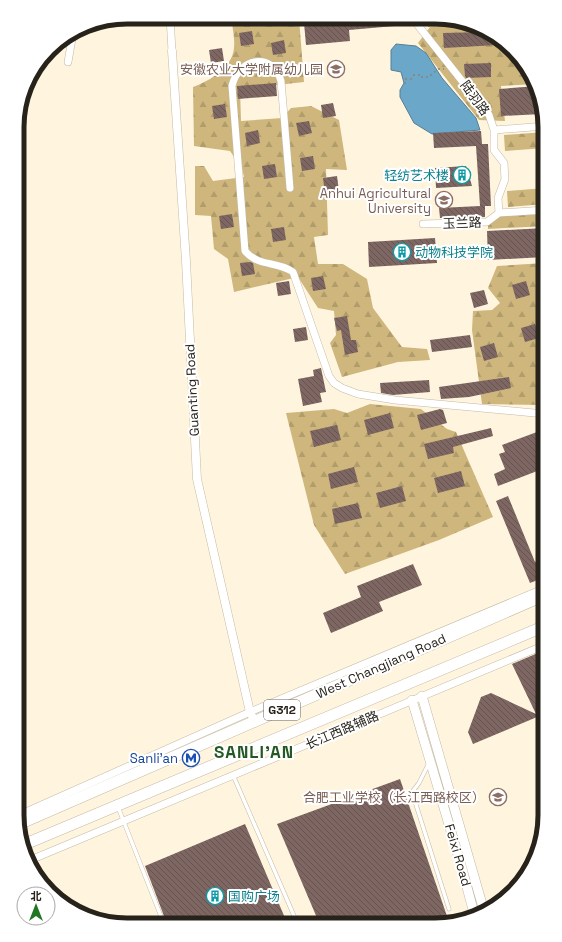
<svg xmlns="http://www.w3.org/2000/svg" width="562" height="942" font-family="'Space Grotesk','Noto Sans SC',sans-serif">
<defs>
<pattern id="forest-firs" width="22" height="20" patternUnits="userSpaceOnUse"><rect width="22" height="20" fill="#ceb67c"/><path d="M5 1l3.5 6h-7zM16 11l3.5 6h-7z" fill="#b19c6b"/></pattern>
<pattern id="building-back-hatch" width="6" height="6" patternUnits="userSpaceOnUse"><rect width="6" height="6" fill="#7e6762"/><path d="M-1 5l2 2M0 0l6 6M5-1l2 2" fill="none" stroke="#675450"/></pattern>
</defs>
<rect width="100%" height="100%" fill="#fff5df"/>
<!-- forest -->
<path fill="url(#forest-firs)" d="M274,18H299L304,82L240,89L241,121L282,118L291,108L311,106L339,120L347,170L326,169L328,235L314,237L318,264H343L367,279L373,308L402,347L427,349L430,360L398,362L342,377L330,343L336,335L334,311L318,308L298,277L234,292L228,259L214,249L211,216L195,215V166H204L213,181L244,177L242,168L230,151L194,146L193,87C211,80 232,68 234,48C235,40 233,31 232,23Z
M436,19H456L502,40L536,84L501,86L505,121L479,120L418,43Z
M545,132V148L505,151L504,135Z
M545,188V204L508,207L507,191Z
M545,214V226L488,229V224L499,216Z
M545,263V405L482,404L472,330L473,311L492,310L500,303L488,288L497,266Z
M370,404L421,409L447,429L456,432L493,517L439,540L345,574L314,525L286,413L334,409L347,413Z"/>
<!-- garden -->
<path fill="#dfcea6" d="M186,17L240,18L187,24Z"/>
<!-- water -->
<path fill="#6aa7c9" stroke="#567f95" d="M396,44L416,46L426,53L442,78L476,118L480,130L432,134L414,123L400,97V90L404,83L401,72L391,70V50Z"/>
<!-- building -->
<path fill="url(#building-back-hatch)" d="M345,18L405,19L406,25L349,30L350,41L306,45L304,23Z
M252,31L254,44L241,46L239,33Z
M484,32L497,38V45L444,48L443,33Z
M284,40L286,53L273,55L271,43Z
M222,48L224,61L211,63L209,50Z
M491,63V77L466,78L465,76L464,64Z
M276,83L277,96L238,99L237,86Z
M537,86L542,114L501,116L499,89Z
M333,103L336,116L323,118L321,105Z
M225,104L227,117L214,119L212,106Z
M309,121L312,133L299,136L296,123Z
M258,130L260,143L247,146L245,133Z
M481,131L482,144H488L491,206H485V217L440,218L439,208L480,206L476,146L434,148L433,133Z
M313,156L315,169L302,171L300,158Z
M275,164L277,177L264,179L262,166Z
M466,166L472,186L436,188L435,168Z
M337,176L339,191L325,193L323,178Z
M232,214L234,227L221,229L219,216Z
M284,227L286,240L273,242L271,229Z
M545,228V257L488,260L487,231Z
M435,238L437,263L369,267L368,242Z
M250,262L253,263L255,274L242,276L240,263Z
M323,276L326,289L313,291L311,278Z
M289,281L291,294L278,296L276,283Z
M526,281L530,295L516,299L512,285Z
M484,290L488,304L474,308L470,293Z
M347,316L351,340H356L358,352L345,355L341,330L337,331L334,318Z
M535,324L539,338L525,342L521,328Z
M306,327L308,340L295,342L293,329Z
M470,335L472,347L432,352L430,340Z
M494,343L498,357L484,361L480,347Z
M321,368L326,392L320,393L322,402L303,406L298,379L314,376L313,370Z
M509,377L511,388L469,397L441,399L439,387Z
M429,380L430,392L393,395L381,393L380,383Z
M440,409L443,410L447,423L421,430L417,415Z
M390,413L394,428L368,435L364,420Z
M337,425L341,440L314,447L310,431Z
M491,428L493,436L453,447L454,453L428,459L424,444Z
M545,429V468L498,486L494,474L505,469L499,454L505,452L502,445Z
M354,467L358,482L331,489L328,474Z
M461,471L465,486L438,493L434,478Z
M402,486L406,501L380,508L376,493Z
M508,496L535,562L545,558V577L530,583L496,501Z
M358,503L362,518L335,524L332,509Z
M413,564L422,585L379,602L383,611L331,633L323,613L361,597L357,586Z
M545,650V734L537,717L473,744L468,732L481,697L491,693L536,714L512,664Z
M400,779L449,922L435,925H320L277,824Z
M245,824L288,925L167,924L145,866Z"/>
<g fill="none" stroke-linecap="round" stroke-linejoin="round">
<defs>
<path id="service" d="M429,763L419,783L412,792L449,909
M233,775L298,925
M118,807L164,924"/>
<path id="minor" d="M170,17L172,51
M413,19L489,115L494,130V150L504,163L505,179L498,198L499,213
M68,62L73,33
M494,130L545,126
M290,188L281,81C273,51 238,58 232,86L245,251C260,268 276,260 293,272L329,376L334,383L342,388L358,394L395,400L545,414
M423,224L487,222L499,213L545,210
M17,816L250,712L545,588
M28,861L545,645"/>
<path id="tertiary" d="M172,51L186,261L197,479L250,712L255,722"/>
<path id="secondary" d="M422,696L484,911
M412,700L461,865L475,917"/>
<path id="trunk" d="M19,824L545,595
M23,845L545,626"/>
</defs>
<!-- service casing -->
<use href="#service" stroke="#c3baa5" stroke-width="4.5"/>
<!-- minor casing -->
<use href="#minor" stroke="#c3baa5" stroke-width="8"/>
<!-- tertiary casing -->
<use href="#tertiary" stroke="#c3baa5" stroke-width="9"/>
<!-- secondary casing -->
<use href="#secondary" stroke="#c3baa5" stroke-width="10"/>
<!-- trunk casing -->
<use href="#trunk" stroke="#c3baa5" stroke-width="12"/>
<!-- path -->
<path stroke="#8a8475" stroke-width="1.5" stroke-dasharray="2 3" stroke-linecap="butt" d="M428,26L466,23
M517,60L518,67
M405,84V79H411L414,75H421V77H429L438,69H444"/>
<!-- service -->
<use href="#service" stroke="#fff" stroke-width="3.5"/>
<!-- minor -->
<use href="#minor" stroke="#fff" stroke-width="7"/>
<!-- tertiary -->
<use href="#tertiary" stroke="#fff" stroke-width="8"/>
<!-- secondary -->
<use href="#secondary" stroke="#fff" stroke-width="9"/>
<!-- trunk -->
<use href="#trunk" stroke="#fff" stroke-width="11"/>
</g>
<!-- icons -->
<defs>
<symbol id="school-ring" viewBox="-11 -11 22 22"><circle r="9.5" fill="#fff" stroke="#8d6e63" stroke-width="1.5"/><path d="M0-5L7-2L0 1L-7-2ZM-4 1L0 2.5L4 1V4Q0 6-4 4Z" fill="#8d6e63"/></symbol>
<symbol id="building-ring" viewBox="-11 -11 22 22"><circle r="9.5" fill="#fff" stroke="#0f9aa8" stroke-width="1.5"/><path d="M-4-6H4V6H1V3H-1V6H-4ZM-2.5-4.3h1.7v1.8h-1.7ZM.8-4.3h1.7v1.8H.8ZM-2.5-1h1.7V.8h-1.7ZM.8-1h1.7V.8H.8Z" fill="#0f9aa8"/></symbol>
<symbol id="university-ring" viewBox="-11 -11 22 22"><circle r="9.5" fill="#fff" stroke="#8d6e63" stroke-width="1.5"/><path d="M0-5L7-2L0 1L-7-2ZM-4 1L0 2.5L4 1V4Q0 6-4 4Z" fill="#8d6e63"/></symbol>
<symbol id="metro-ring" viewBox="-11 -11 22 22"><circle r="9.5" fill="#fff" stroke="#1a4fb4" stroke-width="1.5"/><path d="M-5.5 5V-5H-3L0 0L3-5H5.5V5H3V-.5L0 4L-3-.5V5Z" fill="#1a4fb4"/></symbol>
</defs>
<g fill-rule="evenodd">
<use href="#school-ring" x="326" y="59" width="20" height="20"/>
<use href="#building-ring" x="452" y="165" width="20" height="20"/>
<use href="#university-ring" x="434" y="190" width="20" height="20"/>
<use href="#building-ring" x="392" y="242" width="20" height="20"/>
<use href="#metro-ring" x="181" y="748" width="20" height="20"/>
<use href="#university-ring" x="488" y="787" width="20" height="20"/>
<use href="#building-ring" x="205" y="886" width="20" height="20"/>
</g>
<g text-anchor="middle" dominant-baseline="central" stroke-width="4" stroke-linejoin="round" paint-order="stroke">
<!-- shield labels -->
<rect fill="#fff" stroke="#68655f" stroke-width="1" x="264" y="700" width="36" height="20" rx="3"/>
<g font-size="12" font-weight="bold" fill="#27231b">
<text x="282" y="710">G312</text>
</g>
<!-- education labels -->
<g font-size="13" fill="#785e54" stroke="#fff" text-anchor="end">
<text x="323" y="69">安徽农业大学附属幼儿园</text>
<text x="431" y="193">Anhui Agricultural<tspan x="431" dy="15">University</tspan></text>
<text x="485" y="797">合肥工业学校（长江西路校区）</text>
</g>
<!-- street labels -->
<g font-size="13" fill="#27231b" stroke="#fff">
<text transform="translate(475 98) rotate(54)">陆羽路</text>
<text transform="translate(462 223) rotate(-2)">玉兰路</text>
<text transform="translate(192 390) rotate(-93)">Guanting Road</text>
<text transform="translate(381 666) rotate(-24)">West Changjiang Road</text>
<text transform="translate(342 730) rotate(-23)">长江西路辅路</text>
<text transform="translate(458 855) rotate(74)">Feixi Road</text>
</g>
<!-- culture labels -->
<g font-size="13" fill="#0d838f" stroke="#fff" text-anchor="start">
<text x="449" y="175" text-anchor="end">轻纺艺术楼</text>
<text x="415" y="252">动物科技学院</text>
<text x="228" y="896">国购广场</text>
</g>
<!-- transit labels -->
<g font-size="13" fill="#164399" stroke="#fff" text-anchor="end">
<text x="178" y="758">Sanli'an</text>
</g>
<!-- district labels -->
<g font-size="17" font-weight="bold" letter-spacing="1" fill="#255924" stroke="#fff">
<text x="254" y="752">SANLI'AN</text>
</g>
</g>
<!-- crop -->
<path d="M0 0H562V942H0ZM127 24H435A103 103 0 0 1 538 127V815A103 103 0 0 1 435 918H127A103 103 0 0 1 24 815V127A103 103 0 0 1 127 24Z" fill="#fff" fill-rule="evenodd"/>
<path fill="none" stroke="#27231b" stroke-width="5" d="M127 24H435A103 103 0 0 1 538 127V815A103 103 0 0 1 435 918H127A103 103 0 0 1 24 815V127A103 103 0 0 1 127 24Z"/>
<!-- north arrow -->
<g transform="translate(36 906)"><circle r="19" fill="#ffffff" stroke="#a9a7a4"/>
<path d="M0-3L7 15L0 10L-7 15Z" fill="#217622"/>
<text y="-6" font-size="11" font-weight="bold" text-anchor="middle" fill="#27231b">北</text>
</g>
</svg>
